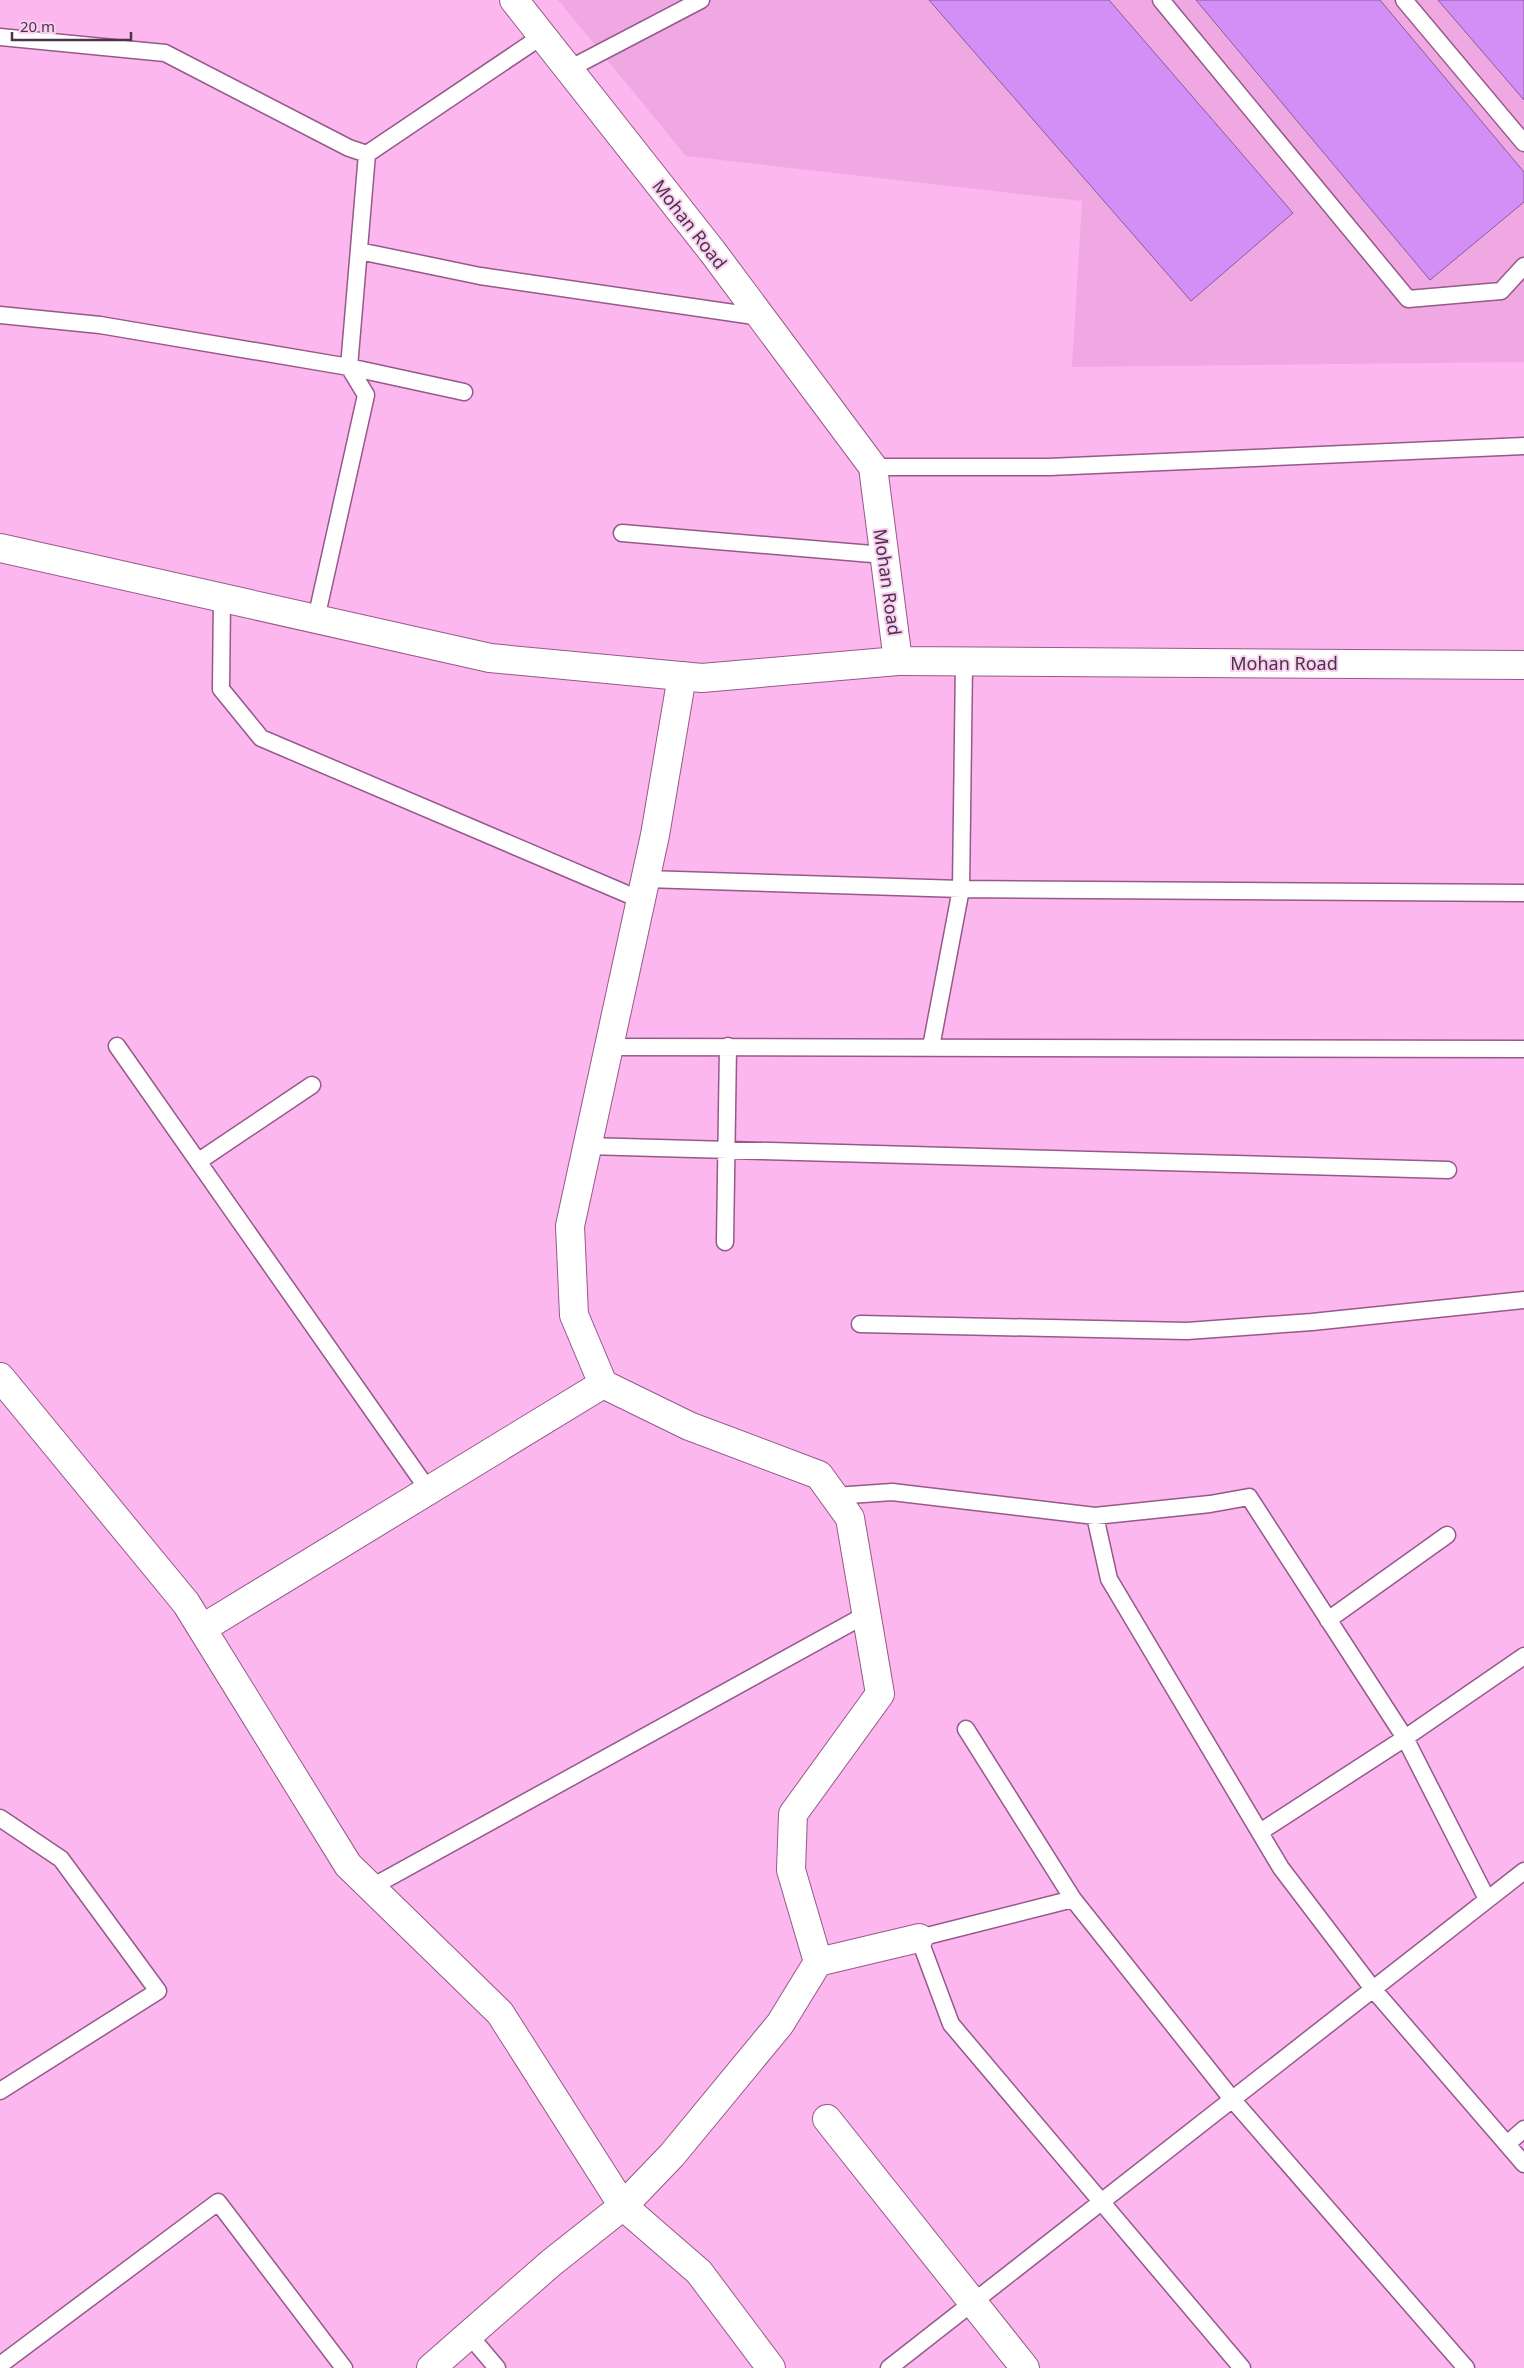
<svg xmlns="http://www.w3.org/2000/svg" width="1524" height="2368" font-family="'Noto Sans',sans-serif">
<rect width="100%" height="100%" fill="#fbb7ee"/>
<!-- built -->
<path fill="#efa8e2" d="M558,0H1524V362L1072,367L1082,201L686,156Z"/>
<!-- building -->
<path fill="#d38ff6" stroke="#865d9b" d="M929,0H1109L1293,213L1191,301Z
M1196,0H1380L1524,172V202L1430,280Z
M1438,0H1524V100Z"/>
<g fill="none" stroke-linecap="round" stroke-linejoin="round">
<defs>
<path id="lane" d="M1161,0L1408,299L1501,291L1524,266
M1404,0L1524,143
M0,37L165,53L349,148L367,154
M569,69L701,0
M359,251L480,276L761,317
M0,315L100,325L349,367L464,392
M873,467H1049L1524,446
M622,533L884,555
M222,598L221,689L261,738L641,900
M316,619L366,395L349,367L367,154L542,36
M646,879L961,889L1524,893
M117,1046L429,1491
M609,1047L1524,1049
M931,1047L961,889L964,662
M587,1146L1448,1170
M199,1161L312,1085
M725,1242L728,1046
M860,1324L1187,1331L1312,1322L1524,1300
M835,1496L892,1492L1095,1516L1210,1504L1249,1497L1405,1738L1487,1899
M1095,1516L1109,1579L1281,1868L1373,1989L1524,2164
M1328,1620L1447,1535
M966,1729L1073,1899L1232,2099L1466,2368
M0,1818L61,1859L158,1991L0,2091
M1260,1832L1405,1738L1524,1656
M370,1888L867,1614
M1073,1899L919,1938L951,2024L1242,2368
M1507,2144L1524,2129
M470,2336L497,2368
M0,2365L218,2202L344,2368
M889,2368L1524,1871"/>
<path id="street" d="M0,1377L186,1603L348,1865L500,2013L623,2206L699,2272L771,2368
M203,1628L603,1384
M818,1962L919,1938
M827,2119L1025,2368
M431,2368L551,2263L623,2206L672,2155L780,2024L818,1962L791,1870L793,1814L880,1694L850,1518L819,1475L689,1426L603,1384L574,1315L570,1226L655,835L682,676"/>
<path id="secondary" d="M0,548L490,658L702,678L898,661"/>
<path id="primary" d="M514,0L712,251L873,467L898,661L1524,665"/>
</defs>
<!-- lane casing -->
<use href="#lane" stroke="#95598b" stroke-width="19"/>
<!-- street casing -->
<use href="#street" stroke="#95598b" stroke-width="30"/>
<!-- secondary casing -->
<use href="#secondary" stroke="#95598b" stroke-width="30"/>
<!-- primary casing -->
<use href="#primary" stroke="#95598b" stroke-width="30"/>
<!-- lane -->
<use href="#lane" stroke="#fff" stroke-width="16"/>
<!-- street -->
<use href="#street" stroke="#fff" stroke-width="28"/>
<!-- secondary -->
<use href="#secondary" stroke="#fff" stroke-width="28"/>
<!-- primary -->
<use href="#primary" stroke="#fff" stroke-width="28"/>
</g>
<g text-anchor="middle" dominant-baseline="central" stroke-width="4" stroke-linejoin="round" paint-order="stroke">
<!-- street labels -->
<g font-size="18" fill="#4d3248" stroke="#f8cff0">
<text transform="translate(690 224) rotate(52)">Mohan Road</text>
<text transform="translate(888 582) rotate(82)">Mohan Road</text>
<text x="1284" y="663">Mohan Road</text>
</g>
</g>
<!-- scale -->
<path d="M12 32v8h119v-8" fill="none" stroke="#4d3248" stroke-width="2.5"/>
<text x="20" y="32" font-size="15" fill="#4d3248" stroke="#f8cff0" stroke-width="4" paint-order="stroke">20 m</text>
</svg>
